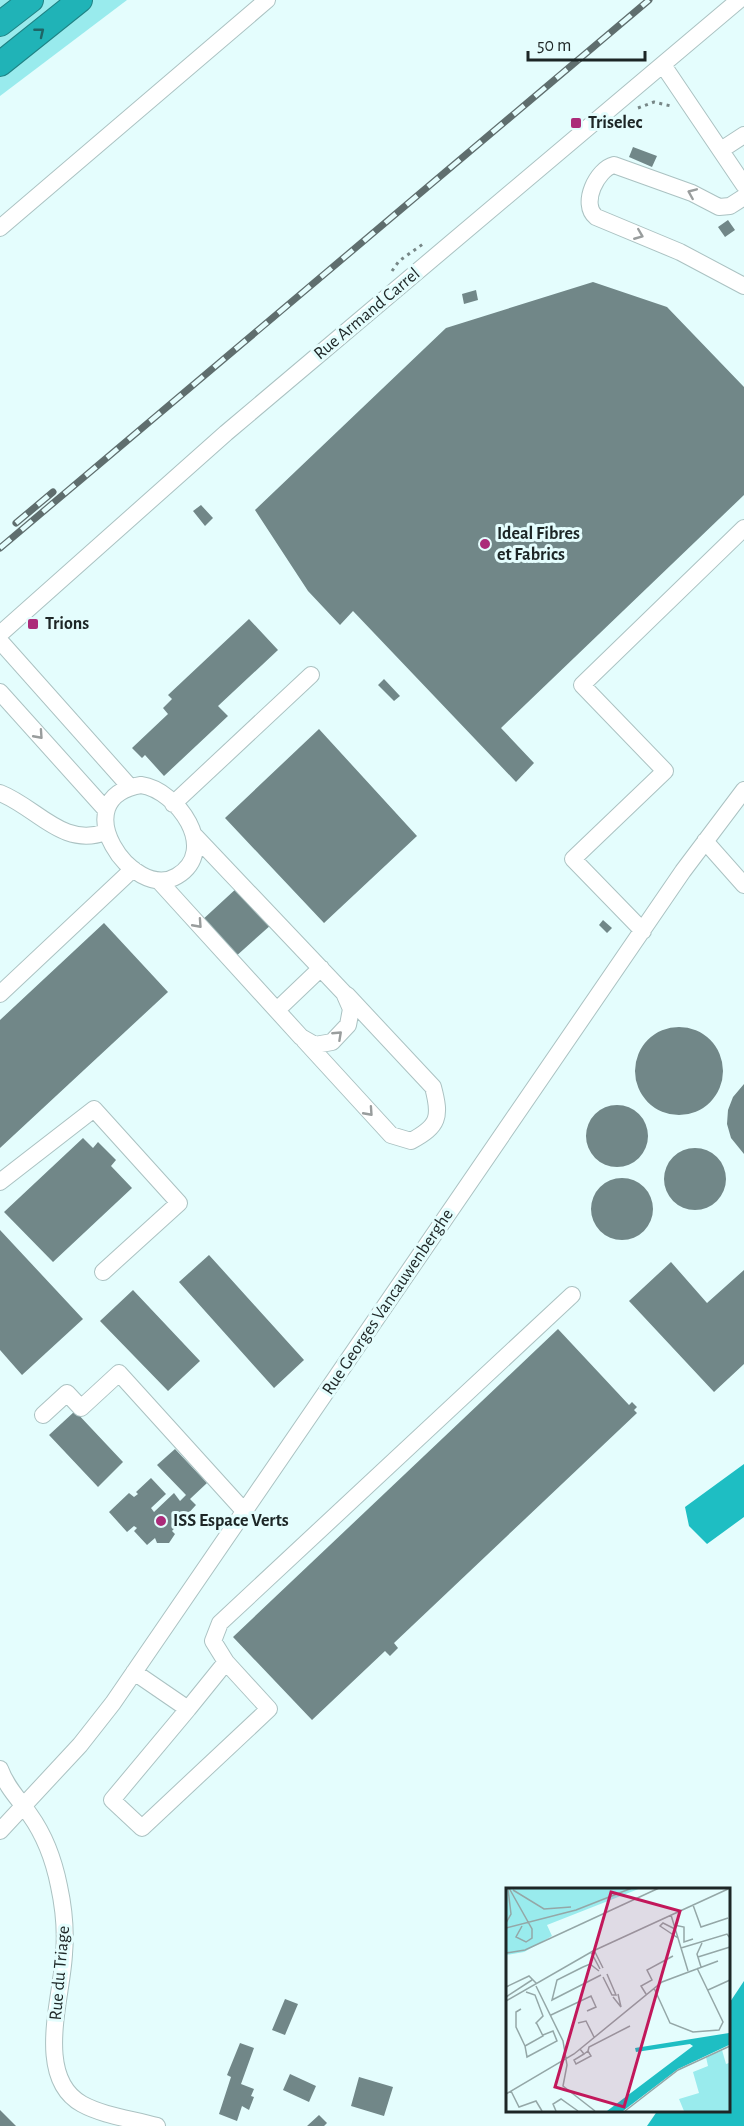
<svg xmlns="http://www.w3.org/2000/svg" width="744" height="2126" font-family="'Alegreya Sans',sans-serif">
<rect width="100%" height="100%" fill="#e4fdfd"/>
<!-- green -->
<path fill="#99ebed" d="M0,0H127L0,96Z"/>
<!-- water -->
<path fill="#1ebec3" d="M744,1464V1517L707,1544L689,1526L685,1507Z
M744,1981V2126H647L658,2110H728V2005Z"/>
<!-- building -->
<path fill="#718788" d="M633,147L657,156L652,167L629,157Z
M728,220L735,230L725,237L718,227Z
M593,282L667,307L744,387V495L501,728L534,763L516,782L353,611L340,625L308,591L255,510L446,328Z
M476,290L478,300L464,304L462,294Z
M201,505L213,518L205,526L193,511Z
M249,619L278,650L218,706L228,716L164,776L145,755L142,758L132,748L168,714L163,708L172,699L168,695Z
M384,679L400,696L394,701L378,685Z
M319,729L417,836L324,923L225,818Z
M238,887L272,924L234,958L200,922Z
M603,920L612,928L607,933L599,925Z
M104,923L168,992L0,1148V1020Z
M635 1071a44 44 0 1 1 88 0a44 44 0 1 1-88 0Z
M744,1084V1154L731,1138L727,1124L728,1110L733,1097Z
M586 1136a31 31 0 1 1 62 0a31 31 0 1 1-62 0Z
M83,1138L93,1148L98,1142L116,1160L111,1166L132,1188L53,1262L4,1212Z
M664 1179a31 31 0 1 1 62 0a31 31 0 1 1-62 0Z
M591 1209a31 31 0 1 1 62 0a31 31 0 1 1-62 0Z
M0,1230L83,1319L22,1375L0,1350Z
M209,1255L304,1360L274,1388L179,1282Z
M671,1262L707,1303L744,1270V1364L714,1392L629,1301Z
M133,1290L200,1361L168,1391L100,1321Z
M558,1329L629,1405L632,1402L637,1407L634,1410L637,1413L394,1643L398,1648L390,1656L385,1651L312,1720L233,1637Z
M75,1411L123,1462L98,1487L49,1435Z
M175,1449L207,1483L190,1499L196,1505L172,1531L175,1534L169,1543H157L155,1538L147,1545L134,1531L137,1528L134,1526L127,1532L109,1512L129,1493L134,1497L138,1494L136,1492L151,1478L166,1494L151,1508L154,1512L174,1493L180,1501L186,1495L157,1465Z
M285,1999L298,2004L285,2035L272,2030Z
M240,2043L254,2048L241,2084L254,2089L251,2096L254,2097L249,2110L242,2106L237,2121L219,2114L231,2077L227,2075Z
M290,2074L316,2086L309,2102L283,2090Z
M359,2077L393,2087L384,2116L351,2106Z
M0,2110L16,2126H0Z
M319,2115L327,2123L324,2126H307Z"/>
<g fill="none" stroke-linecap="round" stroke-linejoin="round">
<defs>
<path id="minor" d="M663,65L744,185
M721,150L744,135
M744,197L730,206L719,207L692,193L614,165C597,169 580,204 596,217L680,252L744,286
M0,228L267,0
M0,634L226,433L739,0
M0,641L130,787
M0,692L106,810
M141,785C177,790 220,850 177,876C133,903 62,798 141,785Z
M0,793C38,808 62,848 106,832
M173,804L311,675
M705,841L744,885
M159,881L301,1037L315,1045L332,1042L348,1025L351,1009L344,993L195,836
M643,931L573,859L665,771L582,685L744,528
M0,994L133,869
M277,1010L321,968
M304,1040L391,1135L411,1141C439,1126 441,1117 433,1087L347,995
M0,1182L94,1109L179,1203L103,1272
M43,1415L67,1393L81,1408L119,1373L245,1512
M226,1662L213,1641L220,1623L572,1295
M134,1672L188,1709L112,1800L142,1828L269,1709L226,1662L188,1709
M0,1769C7,1788 19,1799 30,1815C45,1836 54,1861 59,1886C64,1909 66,1931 64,1954C62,1998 34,2077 82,2104C104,2116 133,2119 157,2126
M0,1831L80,1745L113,1703L683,871L744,790"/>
<path id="highway" d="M0,24L31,0
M0,64L80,0"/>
</defs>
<!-- minor casing -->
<use href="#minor" stroke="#abc2c2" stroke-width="18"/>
<!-- highway casing -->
<use href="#highway" stroke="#1f8284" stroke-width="26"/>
<!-- path -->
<path stroke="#778787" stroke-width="3" stroke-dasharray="3 4.5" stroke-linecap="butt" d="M638,108L654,102L671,106
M392,271L399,261L423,244"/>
<!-- minor -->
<use href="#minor" stroke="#fff" stroke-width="16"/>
<!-- highway -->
<use href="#highway" stroke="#20b3b7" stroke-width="24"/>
<defs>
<path id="rail" d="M16,523L53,492
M0,548L649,0"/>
</defs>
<!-- rail casing -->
<use href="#rail" stroke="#5f6e6e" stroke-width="7"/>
<!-- rail -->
<use href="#rail" stroke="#e4fdfd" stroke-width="4.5" stroke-dasharray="14" stroke-linecap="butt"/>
</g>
<!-- one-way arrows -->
<defs><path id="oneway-chevron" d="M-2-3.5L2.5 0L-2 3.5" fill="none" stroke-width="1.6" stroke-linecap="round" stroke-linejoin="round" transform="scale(1.5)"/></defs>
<use stroke="#1e6567" href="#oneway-chevron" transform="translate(40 32) rotate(-39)"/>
<g stroke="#999d9d">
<use href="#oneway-chevron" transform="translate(692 193) rotate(-157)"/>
<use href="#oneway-chevron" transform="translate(639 235) rotate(22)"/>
<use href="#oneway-chevron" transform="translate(39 735) rotate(48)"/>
<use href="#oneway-chevron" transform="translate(198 924) rotate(48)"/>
<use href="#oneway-chevron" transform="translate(338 1035) rotate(-43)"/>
<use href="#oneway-chevron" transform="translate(369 1112) rotate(48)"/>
</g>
<!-- markers -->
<g fill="#ab2b79" stroke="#e4fdfd" stroke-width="2">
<rect x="570" y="117" width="12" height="12" rx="3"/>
<circle cx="485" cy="544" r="6"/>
<rect x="27" y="618" width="12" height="12" rx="3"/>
<circle cx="161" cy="1521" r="6"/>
</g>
<g text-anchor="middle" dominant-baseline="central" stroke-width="6" stroke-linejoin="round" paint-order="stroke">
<!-- poi labels -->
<g font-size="18" font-weight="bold" fill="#1d2626" stroke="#e4fdfd" text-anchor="start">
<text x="588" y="123">Triselec</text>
<text x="497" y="534">Ideal Fibres<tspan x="497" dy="21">et Fabrics</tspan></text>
<text x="45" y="624">Trions</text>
<text x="173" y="1521">ISS Espace Verts</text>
</g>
<!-- street labels -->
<g font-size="18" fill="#1d2626" stroke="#e4fdfd">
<text transform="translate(367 314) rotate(-40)">Rue Armand Carrel</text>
<text transform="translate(388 1302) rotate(-56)">Rue Georges Vancauwenberghe</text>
<text transform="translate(60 1973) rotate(-85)">Rue du Triage</text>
</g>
</g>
<!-- overview -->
<g transform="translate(506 1888)">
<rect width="224" height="224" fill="#e4fdfd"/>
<path d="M0,0H135L41,37L46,48L18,64L0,67ZM216,162L220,176L223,175V223H178L173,211L193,205L187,184L202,178L200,169Z" fill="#99ebed"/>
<path d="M223,145V157L172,181L117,223H101L187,158L184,156L130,164L129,160Z" fill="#1ebec3"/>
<path fill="none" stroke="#94a7a7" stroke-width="1.5" d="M3,0L26,41V50L20,54L10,49L16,38M7,2L38,21L65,19M187,17L195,39L222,30M165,27L182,83M0,35L5,26L2,1M168,37L178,39V54L187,51M0,40L70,22L126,0M169,41L157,35L154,38L172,50M175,60L221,46L224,50M88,62L97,80M85,64L94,81M0,65L19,62L153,0M192,69L224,59M77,79L51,92L46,112L95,87M77,79L84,76L93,83M195,79L191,66L196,55M97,89L106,107H110L101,86M30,98L57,153L61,177L57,198L89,223M0,99L23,88L31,96M148,100L164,135L187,144L213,142L217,134L191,80M202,102L224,92M20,104L29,107L37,128L30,135L31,136L37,148L19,158L21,169L51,153L47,143L37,147M140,106L135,98L146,92L141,82L167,68M0,109L26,92M107,109L115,119L112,106M0,113L87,63L222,1M15,121L10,124V139L19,158M45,127L85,108L90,119L81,123M72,135L80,133L88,149M74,161L78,166L68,172L70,176L85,168L82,163L78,166M82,163L83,159L124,138M5,203L13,219L30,213L36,223M0,206L68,166L156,94L212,73M50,223L47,216L55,211L72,223M119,223L172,182L224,158"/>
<path fill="#c2185b" fill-opacity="0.15" stroke="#c2185b" stroke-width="3" d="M105,4L174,23L118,219L49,199Z"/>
<rect width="224" height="224" fill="none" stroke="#1d2626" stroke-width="3"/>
</g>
<!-- scale -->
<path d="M528 51v9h117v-9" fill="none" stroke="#1d2626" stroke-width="3"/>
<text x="537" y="51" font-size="18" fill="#1d2626" stroke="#e4fdfd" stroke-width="4.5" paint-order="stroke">50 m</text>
</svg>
